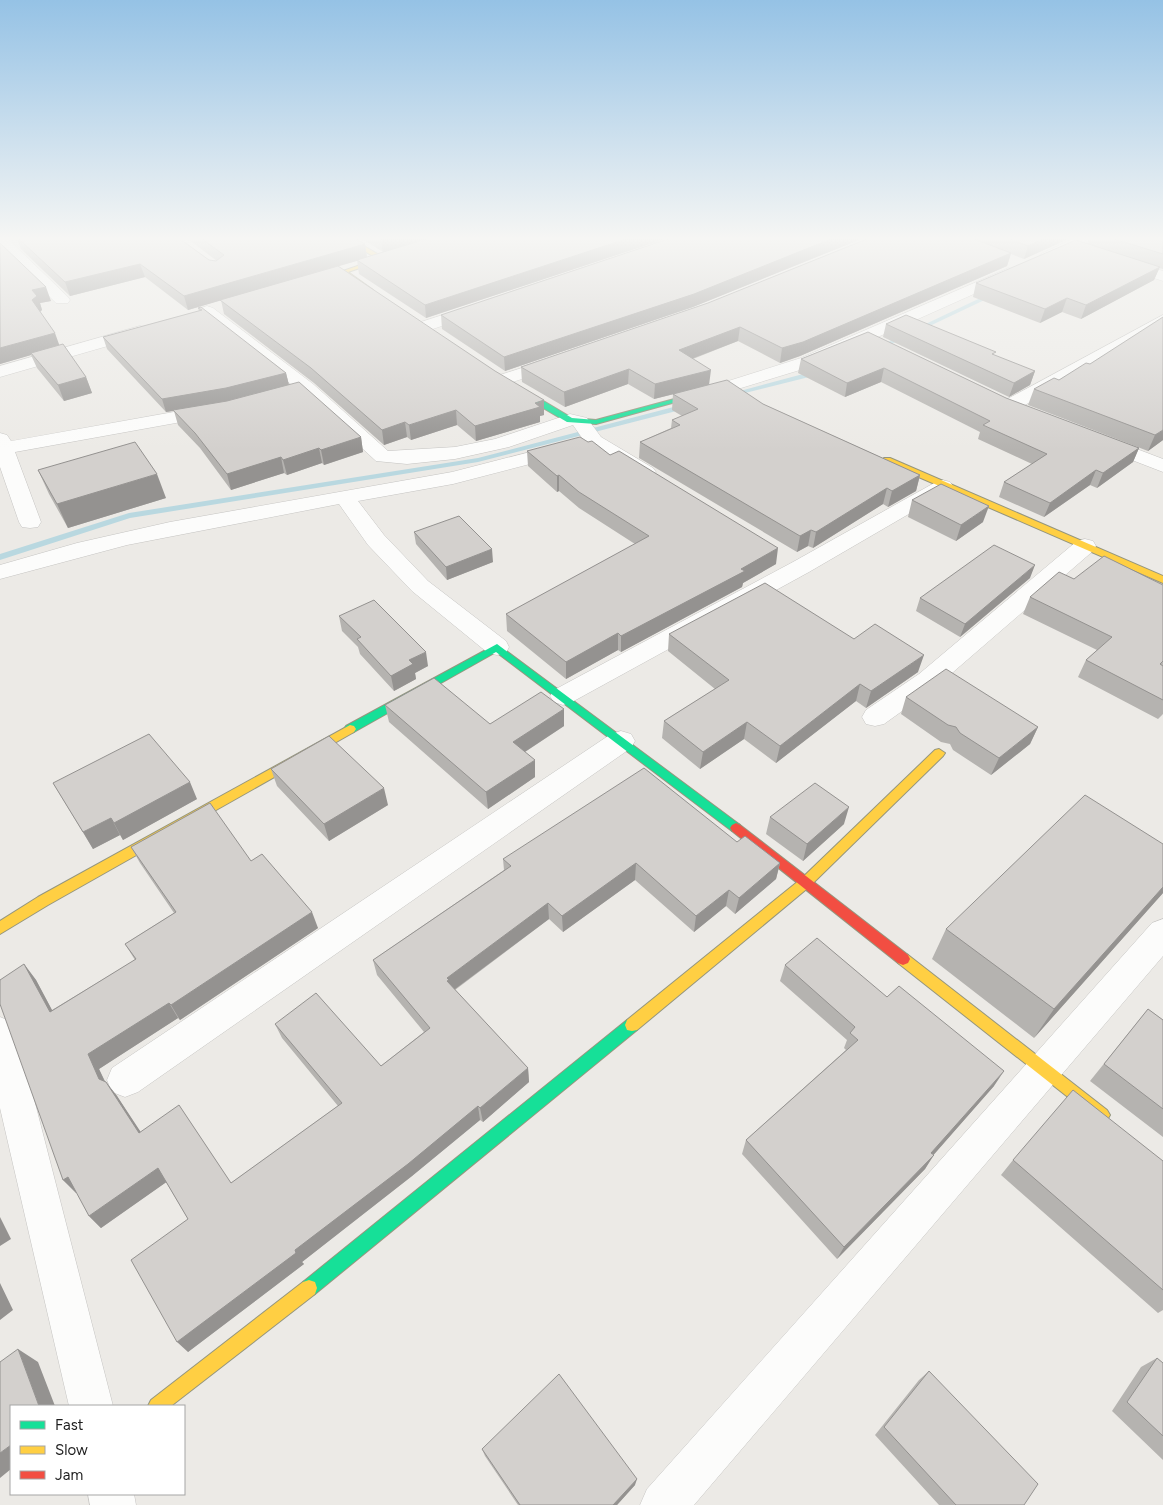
<svg xmlns="http://www.w3.org/2000/svg" width="1163" height="1505" font-family="Figtree,sans-serif">
<rect width="100%" height="100%" fill="#eceae6"/>
<g fill="none" stroke-linecap="round" stroke-linejoin="round">
<!-- stream -->
<path fill="#b9d8e0" fill-rule="evenodd" d="M993,292L995,293V295L879,350L873,349Z
M818,370H821V374L729,397L725,395Z
M685,404L689,406L688,408L478,462L130,518L0,560V554L129,513L478,458Z"/>
<defs>
<path id="street" d="M0,239H8L68,297L70,300L68,303H56L0,248Z
M1073,239H1093L1051,260H1041L1039,257L1041,254Z
M1122,258L1163,271V281L1117,266L1114,263L1117,260Z
M1009,268L1014,270L1017,273L1014,276L813,366L728,392L722,391L719,387L722,383L801,358Z
M477,304L485,309L483,312L424,332L418,331L416,327L418,323Z
M207,306L213,308L313,384L388,451L455,447L495,439L570,414L587,418L601,437L653,468L656,472L653,476L646,478L639,476L587,445L573,425L509,447L455,459L407,464L376,461L301,392L201,314L199,311L201,308Z
M1163,315V327L1016,410H1002L1000,406L1002,402Z
M140,326L146,327L148,331L146,335L0,377V366Z
M556,357L562,358L565,362L562,366L503,385L497,384L494,380L497,376Z
M213,405L220,407L222,411L220,415L15,452L41,522L38,527L30,528L22,527L19,522L0,467V433L7,435L11,441Z
M1100,435L1163,459V472L1093,445L1090,441L1093,437Z
M565,443L572,445L575,449L572,453L453,484L358,501L384,535L428,581L506,641L509,647L506,653L497,655L488,653L412,591L368,545L339,504L127,545L0,579V565L77,543L170,522L452,472Z
M943,480L950,482L953,486L950,490L809,572L572,702L563,705L554,702L550,696L554,690L793,562L936,482Z
M1085,539L1093,541L1096,546L1093,551L937,686L884,724L875,726L866,724L862,717L866,710L919,674L1077,541Z
M621,731L631,734L635,741L631,748L138,1092L125,1097L112,1092L107,1080L112,1068L611,734Z
M1163,919V956L694,1505H640L647,1489L1152,923Z
M0,1017L12,1022L17,1033L113,1406H69L0,1108Z
M88,1494H134L136,1505H90Z"/>
<path id="fast" d="M509,384H515L572,418L596,420L708,390L712,392L596,424L567,422L509,388Z
M497,644L740,825L742,828L740,831H732L496,652L354,732L350,733L344,729L346,726Z
M632,1019L637,1020L639,1025L637,1030L315,1294L309,1296L303,1294L301,1288L303,1282L627,1020Z"/>
<path id="slow" d="M344,239H352L386,259L348,272L373,290V292H369L340,272L378,259Z
M884,458H890L1163,576V583L884,462Z
M350,725L354,726L356,729L354,732L48,905L0,934V921L38,897Z
M939,749L945,753L943,756L809,887L637,1030L632,1031L627,1030L625,1025L627,1020L801,879L935,750Z
M903,953L908,955L1107,1110L1110,1115L1107,1120L1102,1122L1097,1120L898,963L896,959L898,955Z
M309,1280L315,1282L317,1288L315,1294L171,1406H148L151,1400L303,1282Z"/>
<path id="jam" d="M736,823L740,825L908,955L910,959L908,963L903,965L898,963L732,831L730,828L732,825Z"/>
</defs>
<!-- street casing -->
<use href="#street" stroke="#c5c4c2" stroke-width="1"/>
<!-- fast casing -->
<use href="#fast" stroke="#95967e" stroke-width="2"/>
<!-- slow casing -->
<use href="#slow" stroke="#95967e" stroke-width="2"/>
<!-- jam casing -->
<use href="#jam" stroke="#95967e" stroke-width="2"/>
<!-- street -->
<use href="#street" fill="#fcfcfb" fill-rule="evenodd"/>
<!-- fast -->
<use href="#fast" fill="#16e098" fill-rule="evenodd"/>
<!-- slow -->
<use href="#slow" fill="#ffcf43" fill-rule="evenodd"/>
<!-- jam -->
<use href="#jam" fill="#f24e42" fill-rule="evenodd"/>
</g>
<!-- wall -->
<path fill="#b5b3b0" d="M17,239H180L209,260L216,261H217L188,239H356L365,244L367,257L383,252L362,239H665L426,318L359,274L357,260L363,259L338,266L544,415L540,416V422L476,441L457,425L411,440L407,437L384,445L314,383L224,314L221,300L188,310L145,277L70,296L21,249Z
M668,239H861L693,307L505,371L442,329L441,315Z
M867,239H1068L1024,259L1011,254L1007,266L800,356L780,363L738,341L693,359L709,385L763,404L920,475L916,491L888,507L883,504L813,548L808,546L797,552L639,458L640,442L671,428L672,420L682,416L672,410L673,394L707,386L654,399L628,384L565,407L522,382L521,367L708,303Z
M1089,239H1163V269L1159,268L1154,280L1081,319L1062,312L1040,323L973,297L976,283L1088,244Z
M0,243L51,301L40,303L42,310L40,312L59,345L86,377L92,393L64,401L37,368L31,355L0,364Z
M198,308L286,373L289,385L361,437L363,452L324,465L322,463L287,475L284,473L231,490L200,448L178,425L174,411L166,412L107,349L103,337L199,311Z
M886,324L1035,371L1030,385L1009,397L883,337Z
M868,332L1006,398L1139,448L1133,462L1097,488L1090,485L1044,517L999,497L1004,482L1032,464L978,439L980,432L881,382L845,397L798,373L801,359Z
M1090,364L1163,440L1148,451L1028,405L1034,389L1059,380Z
M588,442L610,455L776,564L743,583L742,587L621,652L618,650L566,679L507,631L506,614L635,544L579,508L559,491L557,492L528,466L527,451Z
M38,470L166,498L68,528L49,494Z
M912,500L983,522L956,541L908,517Z
M414,532L493,562L447,580L416,544Z
M1030,578L960,637L916,611L920,598Z
M1074,579L1163,585V714L1158,719L1078,677L1086,660L1097,650L1023,614L1030,597Z
M339,616L428,666L415,673L416,679L394,691L360,654L358,647L342,631Z
M669,634L854,639L918,672L866,708L856,701L776,763L744,739L700,769L662,738L664,721L715,689L668,651Z
M906,697L1038,727L1030,744L991,775L953,750L950,744L941,742L901,714Z
M385,705L490,724L564,709V726L525,752L535,777L488,809L389,722Z
M271,769L388,805L329,841L277,786Z
M53,783L197,799L123,840L120,835L93,849Z
M770,817L844,824L803,861L766,834Z
M737,842L780,863L776,879L735,914L726,906L694,932L635,880L563,932L549,919L455,990L528,1068L529,1082L483,1122L480,1120L412,1176L302,1262L304,1264L188,1352V1219L166,1182L101,1228L89,1216L77,1192L63,1180L24,964L36,980L52,1010L135,960L125,944L174,913L140,863L131,847L251,861L318,928L180,1020L178,1018L99,1069L105,1081L117,1096L140,1132L231,1183L338,1106L282,1038L275,1024L381,1066L424,1032L377,975L373,960L504,870L503,859Z
M1163,844V893L1034,1038L932,959L946,929Z
M785,965L994,1086L933,1155L925,1169L837,1259L742,1154L746,1140L846,1050L844,1048L847,1040L780,981Z
M1148,1009L1163,1020V1137L1090,1081Z
M1013,1160L1163,1161V1310L1158,1313L1001,1175Z
M1157,1358L1163,1363V1460L1112,1411L1141,1367Z
M929,1371L1024,1505H939L875,1435L919,1380Z
M482,1449L635,1485L617,1505H518L485,1456Z"/>
<!-- shaded-wall -->
<path fill="#949290" d="M382,239H426L383,252L381,240Z
M626,239H665L426,318L425,305Z
M831,239H861L693,307L505,371L504,357Z
M1043,239H1068L1024,259L1028,246Z
M365,244L367,258L188,310L184,296Z
M1011,253L1007,266L800,356L780,363L782,348Z
M140,264L145,277L70,296L65,282Z
M1160,267L1154,280L1081,319L1086,305Z
M46,287L51,301L40,303L42,310L37,314L32,300V290Z
M1067,298L1062,312L1040,323L1045,309Z
M740,327L738,341L678,364L679,350Z
M55,333L60,347L31,353V355L0,364V348Z
M884,368L881,382L845,397L847,383Z
M629,369L628,384L565,407L564,392Z
M711,370L709,385L654,399L655,384Z
M1035,371L1030,385L1009,397L1014,383Z
M286,373L289,385L230,401L166,412L162,399Z
M86,377L92,393L64,401L58,385Z
M544,400V415L540,416V422L476,441L475,426Z
M456,410L457,425L411,440L409,425Z
M405,422L407,437L384,445L382,430Z
M1163,430V440L1148,451L1155,435Z
M361,437L363,452L324,465L321,450Z
M319,448L322,463L287,475L283,460Z
M1139,448L1133,462L1097,488L1103,473Z
M281,457L284,473L231,490L227,474Z
M1096,470L1090,485L1044,517L1050,503Z
M157,474L166,498L68,528L57,504Z
M559,475V491L557,492V476Z
M920,475L916,491L888,507L892,491Z
M887,488L883,504L813,548L816,532Z
M989,506L983,522L956,541L961,525Z
M811,530L808,546L797,552L800,536Z
M778,548L776,564L743,583L742,587L621,652V636Z
M492,549L493,562L447,580L446,567Z
M1035,565L1030,578L960,637L965,624Z
M618,633V650L566,679V662Z
M426,652L428,666L415,673L416,679L394,691L391,676L409,660Z
M924,655L918,672L866,708L871,691Z
M860,684L856,701L776,763L780,746Z
M564,709V726L514,759L513,742Z
M747,722L744,739L700,769L703,752Z
M1038,727L1030,744L991,775L999,758Z
M535,760V777L488,809L486,792Z
M190,782L197,799L123,840L114,823Z
M384,788L388,805L329,841L324,824Z
M849,807L844,824L803,861L807,844Z
M111,818L120,835L93,849L83,832Z
M636,863L635,880L563,932L562,916Z
M780,863L776,879L735,914L739,898Z
M1163,887V893L1034,1038L1054,1009Z
M729,890L726,906L694,932L696,916Z
M548,903L549,919L451,992L447,981V978Z
M312,912L318,928L180,1020L171,1005Z
M24,964L36,980L61,1027L50,1012Z
M169,1003L178,1018L99,1069L110,1093L99,1079L88,1054Z
M528,1068L529,1082L483,1122L480,1108Z
M1004,1071L994,1086L923,1167L931,1153Z
M106,1082L117,1096L150,1146L139,1133Z
M478,1106L480,1120L412,1176L302,1262L304,1264L188,1352L177,1342Z
M934,1155L925,1169L837,1259L844,1247Z
M158,1168L168,1181L101,1228L89,1216Z
M68,1177L81,1189L76,1193L63,1180Z
M0,1217L11,1239L0,1246Z
M0,1283L13,1310L0,1320Z
M18,1349L38,1362L55,1406H39Z
M11,1445V1469L0,1478V1453Z
M637,1479L635,1485L617,1505H613Z"/>
<!-- building -->
<path fill="#d3d0cd" stroke="#949290" d="M19,239H180L209,260L216,261L224,255L202,239H356L365,244L184,296L140,264L65,282Z
M426,239H626L425,305L357,260Z
M668,239H831L694,294L504,357L441,315Z
M867,239H974L1011,253L803,342L782,348L740,327L679,350L711,370L655,384L629,369L564,392L521,367L708,303Z
M1010,239H1043L1028,246Z
M1114,239H1163V254Z
M1076,240L1160,267L1086,305L1067,298L1045,309L976,283Z
M0,243L46,287L32,290L37,296L32,300L55,333L0,348Z
M338,266L495,371L544,400L535,403L540,407L475,426L456,410L409,425L405,422L382,430L311,368L220,300Z
M201,307L286,373L226,388L162,399L103,337L202,310L198,308Z
M906,315L996,352L992,354L1035,371L1014,383L886,324Z
M1163,317V430L1155,435L1034,389L1054,378L1059,380L1086,363L1090,364Z
M868,332L1006,398L1139,448L1103,473L1096,470L1050,503L1004,482L1047,454L983,425L990,421L884,368L847,383L801,359Z
M63,344L86,377L58,385L31,353Z
M727,380L763,404L920,475L892,491L887,488L816,532L811,530L800,536L640,442L680,425L672,420L698,409L673,394Z
M299,382L361,437L321,450L319,448L283,460L281,457L227,474L195,433L173,410L227,401Z
M580,437L588,442L592,441L610,455L619,451L778,548L741,569L745,571L621,636L618,633L566,662L506,614L649,536L579,492L559,475L557,476L527,451Z
M135,442L157,474L57,504L38,470Z
M941,484L989,506L961,525L912,500Z
M459,516L492,549L446,567L414,532Z
M994,545L1035,565L965,624L920,598Z
M1104,556L1163,585V661L1160,664L1163,666V700L1086,660L1112,637L1030,597L1059,572L1074,579Z
M765,583L854,639L875,624L924,655L871,691L860,684L780,746L747,722L703,752L664,721L729,680L669,634Z
M374,600L426,652L409,660L413,664L391,676L357,639L361,637L339,616Z
M946,669L1038,727L999,758L960,733L956,727L948,725L906,697Z
M434,678L490,724L541,692L564,709L513,742L535,760L486,792L385,705Z
M149,734L190,782L114,823L111,818L83,832L53,783Z
M329,736L384,788L324,824L271,769Z
M644,768L737,842L745,836L780,863L739,898L729,890L696,916L636,863L562,916L548,903L447,978L449,980L447,981L528,1068L480,1108L478,1106L408,1164L295,1250L296,1253L177,1342L131,1260L188,1219L158,1168L89,1216L68,1177L63,1180L0,1004V980L24,964L50,1012L136,959L125,944L176,912L131,847L210,803L251,861L262,854L312,912L171,1005L169,1003L88,1054L99,1079L106,1082L139,1133L179,1105L231,1183L342,1103L275,1024L316,993L381,1066L430,1028L373,960L511,866L503,859Z
M815,783L849,807L807,844L770,817Z
M1085,795L1163,844V887L1054,1009L946,929Z
M817,938L887,997L899,986L1004,1071L931,1153L934,1155L844,1247L746,1140L858,1040L850,1033L855,1027L785,965Z
M1148,1009L1163,1020V1109L1104,1064Z
M1073,1090L1163,1161V1290L1013,1160Z
M18,1349L39,1406H11V1445L0,1453V1362Z
M1157,1358L1163,1363V1436L1127,1402Z
M929,1371L1038,1484L1024,1505H956L884,1427Z
M559,1374L637,1479L613,1505H520L482,1449Z"/>
<!-- sky -->
<linearGradient id="sky" x2="0" y2="1"><stop stop-color="#95c2e5"/><stop offset="0.53" stop-color="#f6f6f4"/><stop offset="1" stop-color="#f6f6f4" stop-opacity="0"/></linearGradient>
<rect width="1163" height="450" fill="url(#sky)"/>
<!-- legend -->
<rect x="10" y="1405" width="175" height="90" fill="#ffffff" stroke="#a5a5a5"/>
<rect x="20" y="1421" width="25" height="8" fill="#16e098" stroke="#a5a5a5"/>
<text x="55" y="1430" font-size="15" fill="#1e1e1e">Fast</text>
<rect x="20" y="1446" width="25" height="8" fill="#ffcf43" stroke="#a5a5a5"/>
<text x="55" y="1455" font-size="15" fill="#1e1e1e">Slow</text>
<rect x="20" y="1471" width="25" height="8" fill="#f24e42" stroke="#a5a5a5"/>
<text x="55" y="1480" font-size="15" fill="#1e1e1e">Jam</text>
</svg>
